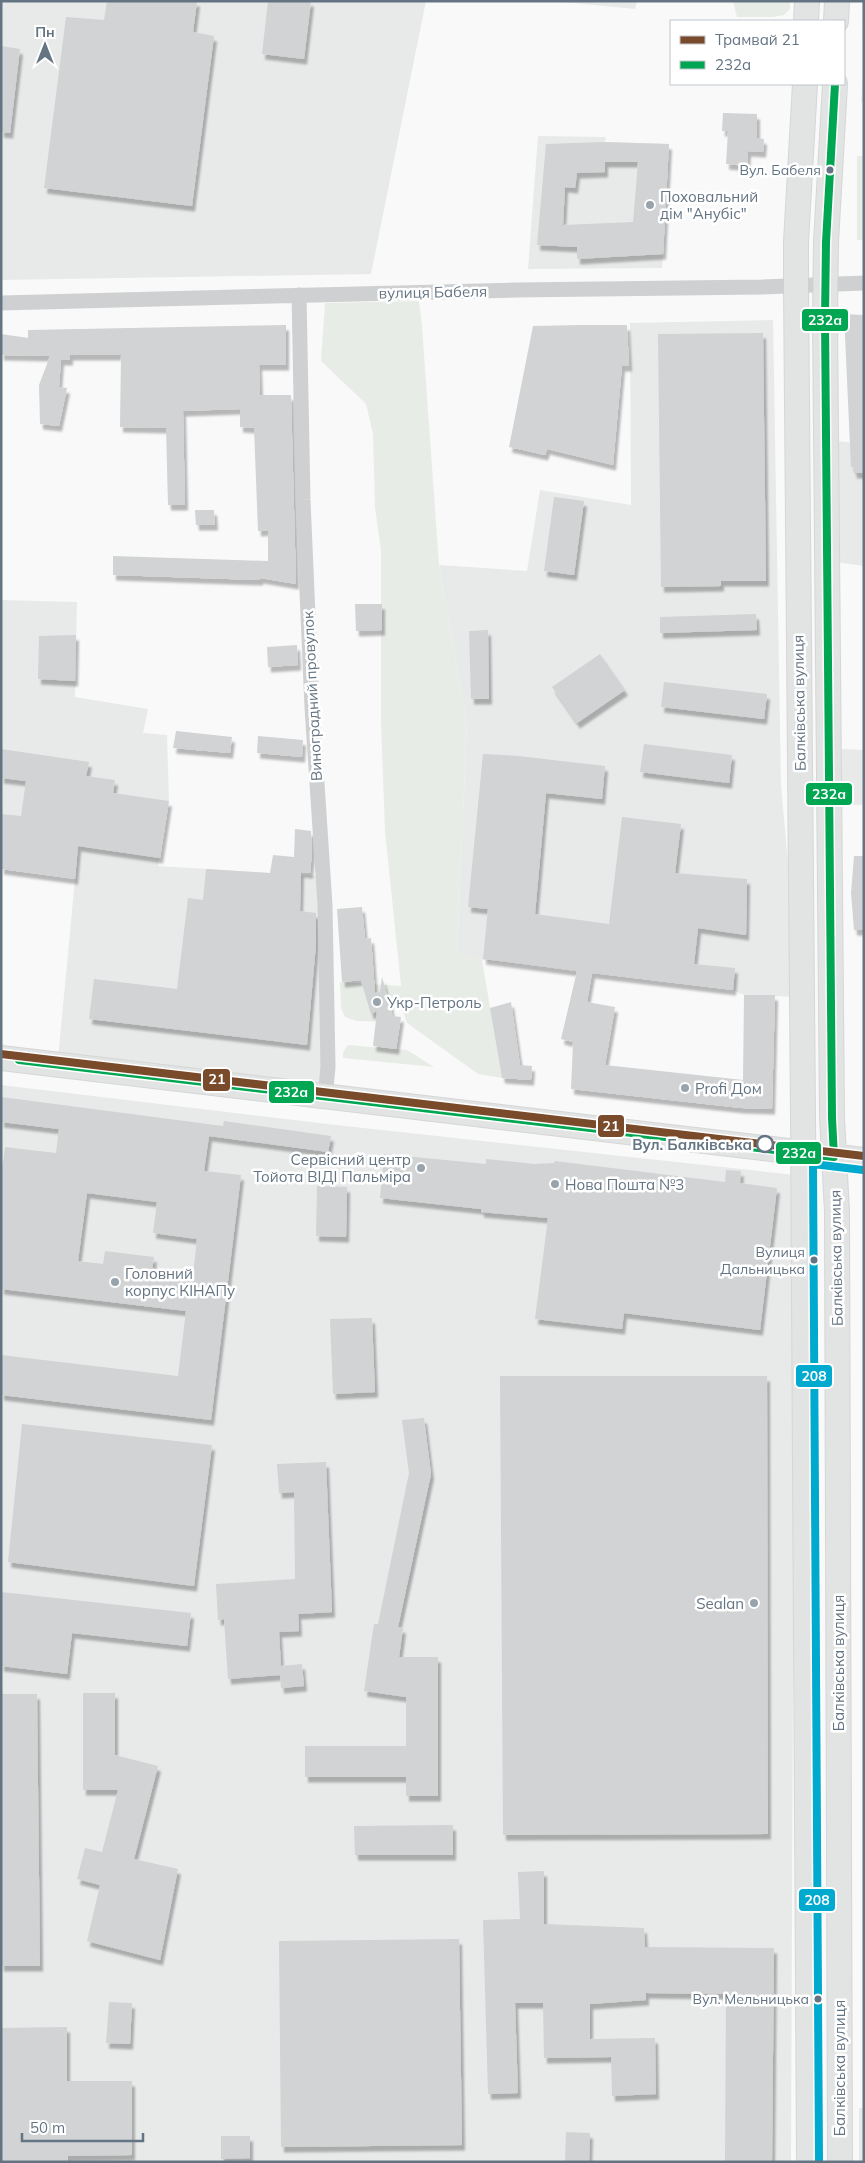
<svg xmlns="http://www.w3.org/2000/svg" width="865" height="2163" font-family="Mulish,sans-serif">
<defs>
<filter id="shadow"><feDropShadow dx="3" dy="5.5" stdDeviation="1" flood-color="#0004"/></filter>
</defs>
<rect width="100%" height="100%" fill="#f9f9f9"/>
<!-- built -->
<path fill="#e8e9e9" d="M1,1H426L371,274L1,280Z
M553,1H637L635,9Z
M538,136L606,137L605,142L669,144L662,268L528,269Z
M773,320L781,785L800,997L744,995L730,989L482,960L457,954L467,723L439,565L527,571L540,490L631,505L630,323Z
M837,441L864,444V566L835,562Z
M1,600L77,602L75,697L148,709L143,733L167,735L169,801L158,866L321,876L323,1091L58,1059L77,858L8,849L1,814Z
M842,749L864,750V805L840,804Z
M1,1085L336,1125L795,1175L791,2162H1Z
M859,2108H864V2162H859Z"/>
<!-- green -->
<path fill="#e8ece7" d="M733,1H790V9L784,15L773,17H737Z
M862,1H864V101L861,103L863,72Z
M857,156H864V240H857Z
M419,301L422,326L439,565L467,723L457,953L482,960L502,1078L478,1074L407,1023L401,1006L395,1008L391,1022L357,1021L345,1017L341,1008L340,982L401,986L385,831L381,724V550L375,508L373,434L366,404L321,361L325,303Z
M348,1045L407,1050L434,1067L343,1058V1052Z"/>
<!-- building -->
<path fill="#d1d3d4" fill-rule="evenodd" filter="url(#shadow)" d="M107,1H197L193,32L214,36L192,206L44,188L66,17L104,20Z
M268,1H311L304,59L262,54Z
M1,46L20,49L10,133L1,132Z
M723,113L757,114V138L764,139L763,152L748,151L747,166L726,164L728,131H722Z
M604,142L669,144L663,254L577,259V247L537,245L546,144ZM605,162H638L633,222L563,225L565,187L575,188L577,173L605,172Z
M844,314L864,315V473H854L853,467H851Z
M286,325V365H259L260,395H291L296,584L260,578V580L113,575V556L268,561V530L258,531L254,428L240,427V409L183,411L185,505H168L166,428L120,427L121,355H70V360H61L59,387L67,388L59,426L40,424L39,385L50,356L1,355V334L28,338V330Z
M581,325H627L629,366H622L613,465L547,449L545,455L509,447L533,326Z
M763,333L766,581H721V586L661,587L658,334Z
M554,497L584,501L574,575L544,571Z
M195,510H214L215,525H196Z
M355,604H382V630L356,631Z
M756,614L757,630L660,633V617Z
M488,630L489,699H471L469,631Z
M76,635L75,681L38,679L39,636Z
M297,645L298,665L268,667L267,647Z
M600,654L625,690L577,723L552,687Z
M664,682L767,694L764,719L661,707Z
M176,731L232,737L230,753L173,748Z
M258,736L303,740L302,757L257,753Z
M644,744L732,755L729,783L640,772Z
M1,749L89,762L86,776L115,780L113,793L169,801L160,858L78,846L75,879L1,869V814L21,816L26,781L1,778Z
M483,754L518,756L605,766L602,799L546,793L535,914L609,924L622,817L681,824L675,873L747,879L746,935L698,928L694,964L735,968L733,990L592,973L587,1002L615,1007L605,1065L743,1080L744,995H775L772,1109L741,1108L571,1089L573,1042L561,1039L577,971L483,959L488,909L468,907Z
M295,829L311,831L312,852L310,873L301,872L300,911L316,913V944L307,1045L89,1019L94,979L177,989L188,898L203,900L206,869L270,873L273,855L294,857Z
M854,856H864V930H854L851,893Z
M362,907L365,939L371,938L375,993L380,992L382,977L393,1016L401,1017L396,1049L373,1046L377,1011L371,1014L361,980L342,982L337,909Z
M511,1002L520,1065L532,1066L531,1080L502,1078L490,1008Z
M1,1097L223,1126L224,1121L331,1136L328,1152L209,1136L204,1171L241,1175L211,1420L1,1395V1355L178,1376L186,1311L1,1289V1177L5,1147L56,1153L59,1129L1,1122ZM87,1193L157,1202L153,1233L197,1239L193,1275L152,1270L154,1257L105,1251L103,1264L78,1261Z
M384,1154L486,1164V1159L534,1164L554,1163L555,1161L725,1182L726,1170L741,1171L740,1183L777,1188L760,1330L624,1313L622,1329L535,1319L548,1218L481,1212V1209L380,1198Z
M317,1186L347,1187L346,1237L316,1236Z
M372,1318L375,1392L333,1394L330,1319Z
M500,1376H767L768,1834L503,1835Z
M424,1418L431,1474L398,1627L403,1628L399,1657H438V1796H406V1777H305V1746H406V1697L364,1691L374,1624H378L409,1473L402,1420Z
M22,1424L212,1445L194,1586L8,1562Z
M326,1462L332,1612L298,1614L299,1631L279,1632L281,1666L302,1664L304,1686L281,1688L280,1675L228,1679L224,1619L218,1620L216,1584L295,1579L294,1492L279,1493L277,1464Z
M1,1592L191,1613L187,1646L72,1633L67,1674L1,1666Z
M83,1693H115V1755L158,1766L134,1859L178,1869L160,1960L87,1941L100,1885L77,1879L85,1848L102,1852L118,1790H83Z
M1,1694H37L40,1966H1Z
M453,1825V1855H355L354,1826Z
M544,1871V1924L644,1928L645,1947L774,1948L772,2162H725L726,1994L646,1993V2000L590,2004V2039L655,2038L656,2094L612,2096L611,2057L544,2058L543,2003H515L518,2093L488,2094L483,1920L520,1919L518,1872Z
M459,1939L462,2145L281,2147L279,1941Z
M109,2002L132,2003L130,2044L106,2043Z
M67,2027V2081H132V2155L68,2156V2162H1V2028Z
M566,2132L590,2133L589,2162H565Z
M221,2136H250V2158L221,2159Z"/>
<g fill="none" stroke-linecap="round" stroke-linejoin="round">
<defs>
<path id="primary" d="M806,21L807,1
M836,21L837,1
M805,84L796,242V286L803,1115L809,2162
M835,84L826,242L825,319L832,1118L837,1212L840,2162
M1,1058L864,1160"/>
</defs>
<!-- primary casing -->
<use href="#primary" stroke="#d5d6d7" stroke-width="26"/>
<!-- street -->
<path stroke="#cfd0d1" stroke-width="15" d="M299,295L303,500L312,707L325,905L328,1067L325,1097
M1,303L516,290L762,287L864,283"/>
<!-- primary -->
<use href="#primary" stroke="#e2e3e3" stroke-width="24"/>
<defs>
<path id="bus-1" d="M19,1060L834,1157L832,1118L825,319L826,242L835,84"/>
<path id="bus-2" d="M819,2162L813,1164L863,1170"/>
</defs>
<!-- bus-1 casing -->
<use href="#bus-1" stroke="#fff" stroke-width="11"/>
<!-- bus-2 casing -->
<use href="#bus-2" stroke="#fff" stroke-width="11"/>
<!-- bus-1 -->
<use href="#bus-1" stroke="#00a651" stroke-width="8"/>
<!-- bus-2 -->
<use href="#bus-2" stroke="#00a9ce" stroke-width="8"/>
<defs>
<path id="tram-1" d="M1,1054L864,1156"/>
</defs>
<!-- tram-1 casing -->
<use href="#tram-1" stroke="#fff" stroke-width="11"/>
<!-- tram-1 -->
<use href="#tram-1" stroke="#7a4b2a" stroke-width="8"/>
</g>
<!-- markers -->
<g fill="#647483" stroke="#fff" stroke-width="2">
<circle cx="830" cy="170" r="4.5"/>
<circle cx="814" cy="1260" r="4.5"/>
<circle cx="818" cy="1999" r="4.5"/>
</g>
<g fill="#98a3ac" stroke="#fff" stroke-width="2">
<circle cx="650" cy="205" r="5"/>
<circle cx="377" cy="1002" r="5"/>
<circle cx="685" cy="1088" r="5"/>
<circle cx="421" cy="1168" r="5"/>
<circle cx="555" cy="1184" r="5"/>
<circle cx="115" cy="1282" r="5"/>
<circle cx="754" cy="1603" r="5"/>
</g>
<circle fill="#fff" stroke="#647483" stroke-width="2.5" cx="765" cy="1144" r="8"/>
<g text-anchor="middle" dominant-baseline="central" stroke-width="5" stroke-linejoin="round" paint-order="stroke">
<!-- bus labels -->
<g font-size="14" fill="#647483" stroke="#fff" text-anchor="end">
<text x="821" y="170">Вул. Бабеля</text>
<text x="805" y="1252">Вулиця<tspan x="805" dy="17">Дальницька</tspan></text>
<text x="809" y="1999">Вул. Мельницька</text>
</g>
<!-- poi labels -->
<g font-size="15" fill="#647483" stroke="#fff" text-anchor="start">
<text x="660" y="196">Поховальний<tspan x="660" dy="17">дім "Анубіс"</tspan></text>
<text x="387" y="1002">Укр-Петроль</text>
<text x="695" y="1088">Profi Дом</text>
<text x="411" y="1159" text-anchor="end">Сервісний центр<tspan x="411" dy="17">Тойота ВІДІ Пальміра</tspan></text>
<text x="565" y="1184">Нова Пошта №3</text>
<text x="125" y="1273">Головний<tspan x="125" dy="17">корпус КІНАПу</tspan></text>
<text x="744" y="1603" text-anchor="end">Sealan</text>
</g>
<!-- street labels -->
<g font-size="15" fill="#647483" stroke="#fff">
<text transform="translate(433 292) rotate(-1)">вулиця Бабеля</text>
<text transform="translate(312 696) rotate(-93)">Виноградний провулок</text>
<text transform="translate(799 703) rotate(-91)">Балківська вулиця</text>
<text transform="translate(836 1258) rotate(-91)">Балківська вулиця</text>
<text transform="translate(838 1663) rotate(-90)">Балківська вулиця</text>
<text transform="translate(839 2068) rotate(-90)">Балківська вулиця</text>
</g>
<!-- stop labels -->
<g font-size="15" font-weight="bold" fill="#647483" stroke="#fff" text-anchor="end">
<text x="752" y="1144">Вул. Балківська</text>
</g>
</g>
<g stroke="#fff" stroke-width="2">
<rect x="801" y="308" width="48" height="24" rx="5" fill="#00a651"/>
<rect x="805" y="782" width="48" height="24" rx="5" fill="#00a651"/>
<rect x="202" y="1068" width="29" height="24" rx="5" fill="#7a4b2a"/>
<rect x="268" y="1080" width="47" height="24" rx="5" fill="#00a651"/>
<rect x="597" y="1114" width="28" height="24" rx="5" fill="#7a4b2a"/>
<rect x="775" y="1141" width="47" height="24" rx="5" fill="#00a651"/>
<rect x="795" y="1364" width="38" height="24" rx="5" fill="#00a9ce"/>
<rect x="798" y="1888" width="38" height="24" rx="5" fill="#00a9ce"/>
</g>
<g font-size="14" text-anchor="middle" font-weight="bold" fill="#fff">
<text x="825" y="325">232а</text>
<text x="829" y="799">232а</text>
<text x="217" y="1084">21</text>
<text x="291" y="1097">232а</text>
<text x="611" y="1131">21</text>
<text x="799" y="1158">232а</text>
<text x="814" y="1381">208</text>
<text x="817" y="1905">208</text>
</g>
<!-- border -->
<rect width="865" height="2163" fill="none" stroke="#647483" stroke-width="5"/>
<!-- legend -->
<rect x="670" y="20" width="175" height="65" fill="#ffffff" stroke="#c1c7cd"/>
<rect x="680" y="36" width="25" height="8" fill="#7a4b2a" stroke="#c1c7cd"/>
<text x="715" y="45" font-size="15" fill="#647483">Трамвай 21</text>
<rect x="680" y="61" width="25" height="8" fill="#00a651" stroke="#c1c7cd"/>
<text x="715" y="70" font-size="15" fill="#647483">232а</text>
<!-- north arrow -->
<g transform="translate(45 45)" stroke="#ffffff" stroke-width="4" paint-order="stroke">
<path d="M0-4L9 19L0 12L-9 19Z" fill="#647483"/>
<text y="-8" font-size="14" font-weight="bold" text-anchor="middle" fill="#647483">Пн</text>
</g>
<!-- scale -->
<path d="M22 2133v8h121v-8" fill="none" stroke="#647483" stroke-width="2.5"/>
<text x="30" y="2133" font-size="15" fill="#647483" stroke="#ffffff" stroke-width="4" paint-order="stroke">50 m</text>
</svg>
